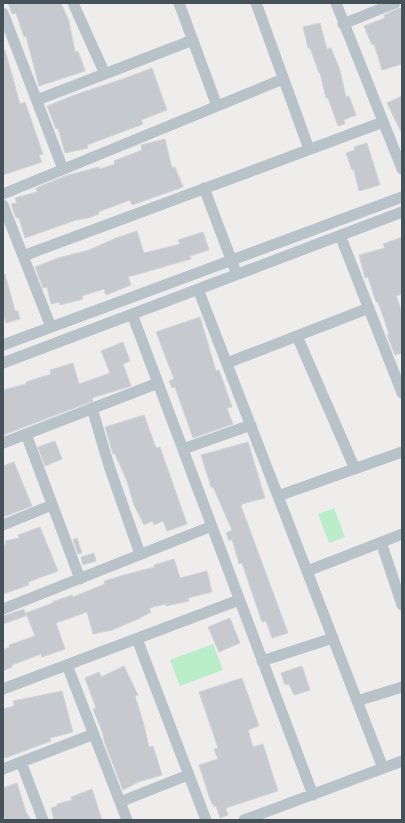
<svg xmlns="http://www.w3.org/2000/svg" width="405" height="823" font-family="Arial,sans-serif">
<rect width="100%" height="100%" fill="#efecec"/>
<!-- green -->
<path fill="#b9eec8" d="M334,508L345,537L329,543L318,514Z
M213,644L223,670L180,686L170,660Z"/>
<!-- building -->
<path fill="#c6cacf" stroke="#d0d3d8" d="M8,3H61L69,21L75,52L78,51L85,71L39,86L26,36L24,37L16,13L12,14Z
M399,8H402V64L382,70L374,44L372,45L364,26L385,18L384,15Z
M320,23L327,49L331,48L340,70L346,97L349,96L356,115L344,120L345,124L338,126L328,98H326L320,73H319L310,48H308L303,27Z
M3,50H5L20,104L25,102L43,154L39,155L42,162L3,175Z
M152,68L167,110L141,120L143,124L87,145L88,148L65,153L58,128L56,129L47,106L77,94L123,79Z
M402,96V134L387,103Z
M165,139L172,168L175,167L183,187L132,205L130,200L98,212L99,214L88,218L76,220L25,238L19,218H16L11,204L17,203L15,198L37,192L36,188L65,176L99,167L100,169L115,164L114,161L142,150L141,145Z
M367,143L380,185L359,191L354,170H352L346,153L355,150L354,147Z
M137,231L144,253L180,244L178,240L203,232L209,250L190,256L191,259L128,277L131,285L106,295L104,289L82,296L83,299L60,305L59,302L51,304L47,287L43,288L35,267L58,258L89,250L116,238Z
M402,237V294L396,296L402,312V353L395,355L387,335L389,334L384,319L378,302H376L368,277L365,278L359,255L385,248L383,244Z
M3,274H5L15,311H18L20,319L6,323L3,313Z
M200,317L216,371L219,370L232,407L227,408L233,424L193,438L175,387L172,388L169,381L174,379L156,332Z
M123,342L130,361L123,364L131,386L92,398L93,401L3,435V390L26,384V382L51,374L50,370L73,363L79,384L110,373L101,351Z
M144,415L156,448L160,447L187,524L167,531L163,521L154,525L152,521L144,525L134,505L127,481L115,454H113L105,427Z
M55,441L62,459L45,466L38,447Z
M248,442L265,498L242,504L241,506L288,633L272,638L266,621L262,622L242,563L239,564L232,539L229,541L226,533L232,530L213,487H211L201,455Z
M14,462L32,506L3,517V466Z
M40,527L58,571L28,582L29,585L3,594V545L6,544L5,541L19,538L18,535Z
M77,538L82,553L78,554L73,540Z
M94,553L96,561L83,565L81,557Z
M174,559L180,578L207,571L212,592L188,598L189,601L166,606V604L153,607L149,609L151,612L138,619L112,630L93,634L87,612L56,623L65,649L42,657L41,654L12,665V667L3,671V650L10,647L9,645L35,636L26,613L53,603L52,602L72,595L73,597L105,584L104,581L124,575L155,567L154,565Z
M24,609L26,616L3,624V616Z
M230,618L240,643L219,652L208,627Z
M124,666L138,695L135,696L144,725L149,747L153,746L162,775L138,782L123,790L104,741L103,734L93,709L96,708L85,678L99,672L101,677Z
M302,666L310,690L294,695L289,684L285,685L281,673Z
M242,678L259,726L248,730L253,747L263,744L278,791L226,808L228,815L220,818L216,806L214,807L210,799L199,765L218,759L214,749L218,748L199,692Z
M62,691L73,732L50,738L51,741L5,758L3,753V709L14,706L13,701Z
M17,783L26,812L31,820H5L3,815V788Z
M92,789L102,820H54L51,808L57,806V804L72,800L71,797Z"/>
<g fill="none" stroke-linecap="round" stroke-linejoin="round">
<!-- minor -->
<path stroke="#b7c3c9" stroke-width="11" d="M73,3L105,74
M179,3L217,106
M256,3L309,149
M336,3L402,169
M3,13L63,169
M343,24L395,3
M37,100L193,40
M204,188L234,267
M3,194L283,79
M3,205L51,327
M340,235L402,393
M23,256L383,122
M198,289L383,768
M132,314L313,795
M297,336L355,469
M3,345L402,197
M3,363L402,212
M227,363L369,308
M92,408L109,466L140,554
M26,434L80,579
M3,443L158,383
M183,449L251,425
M278,496L402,452
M3,525L52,505
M381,542L402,605
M307,571L402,534
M3,609L212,526
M137,639L206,820
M262,661L333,638
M67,665L127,820
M3,689L239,600
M357,701L402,687
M21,762L43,820
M3,769L94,734
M120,802L188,775
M244,820L402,761"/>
</g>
<!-- border -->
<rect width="405" height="823" fill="none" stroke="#455259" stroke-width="8"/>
</svg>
